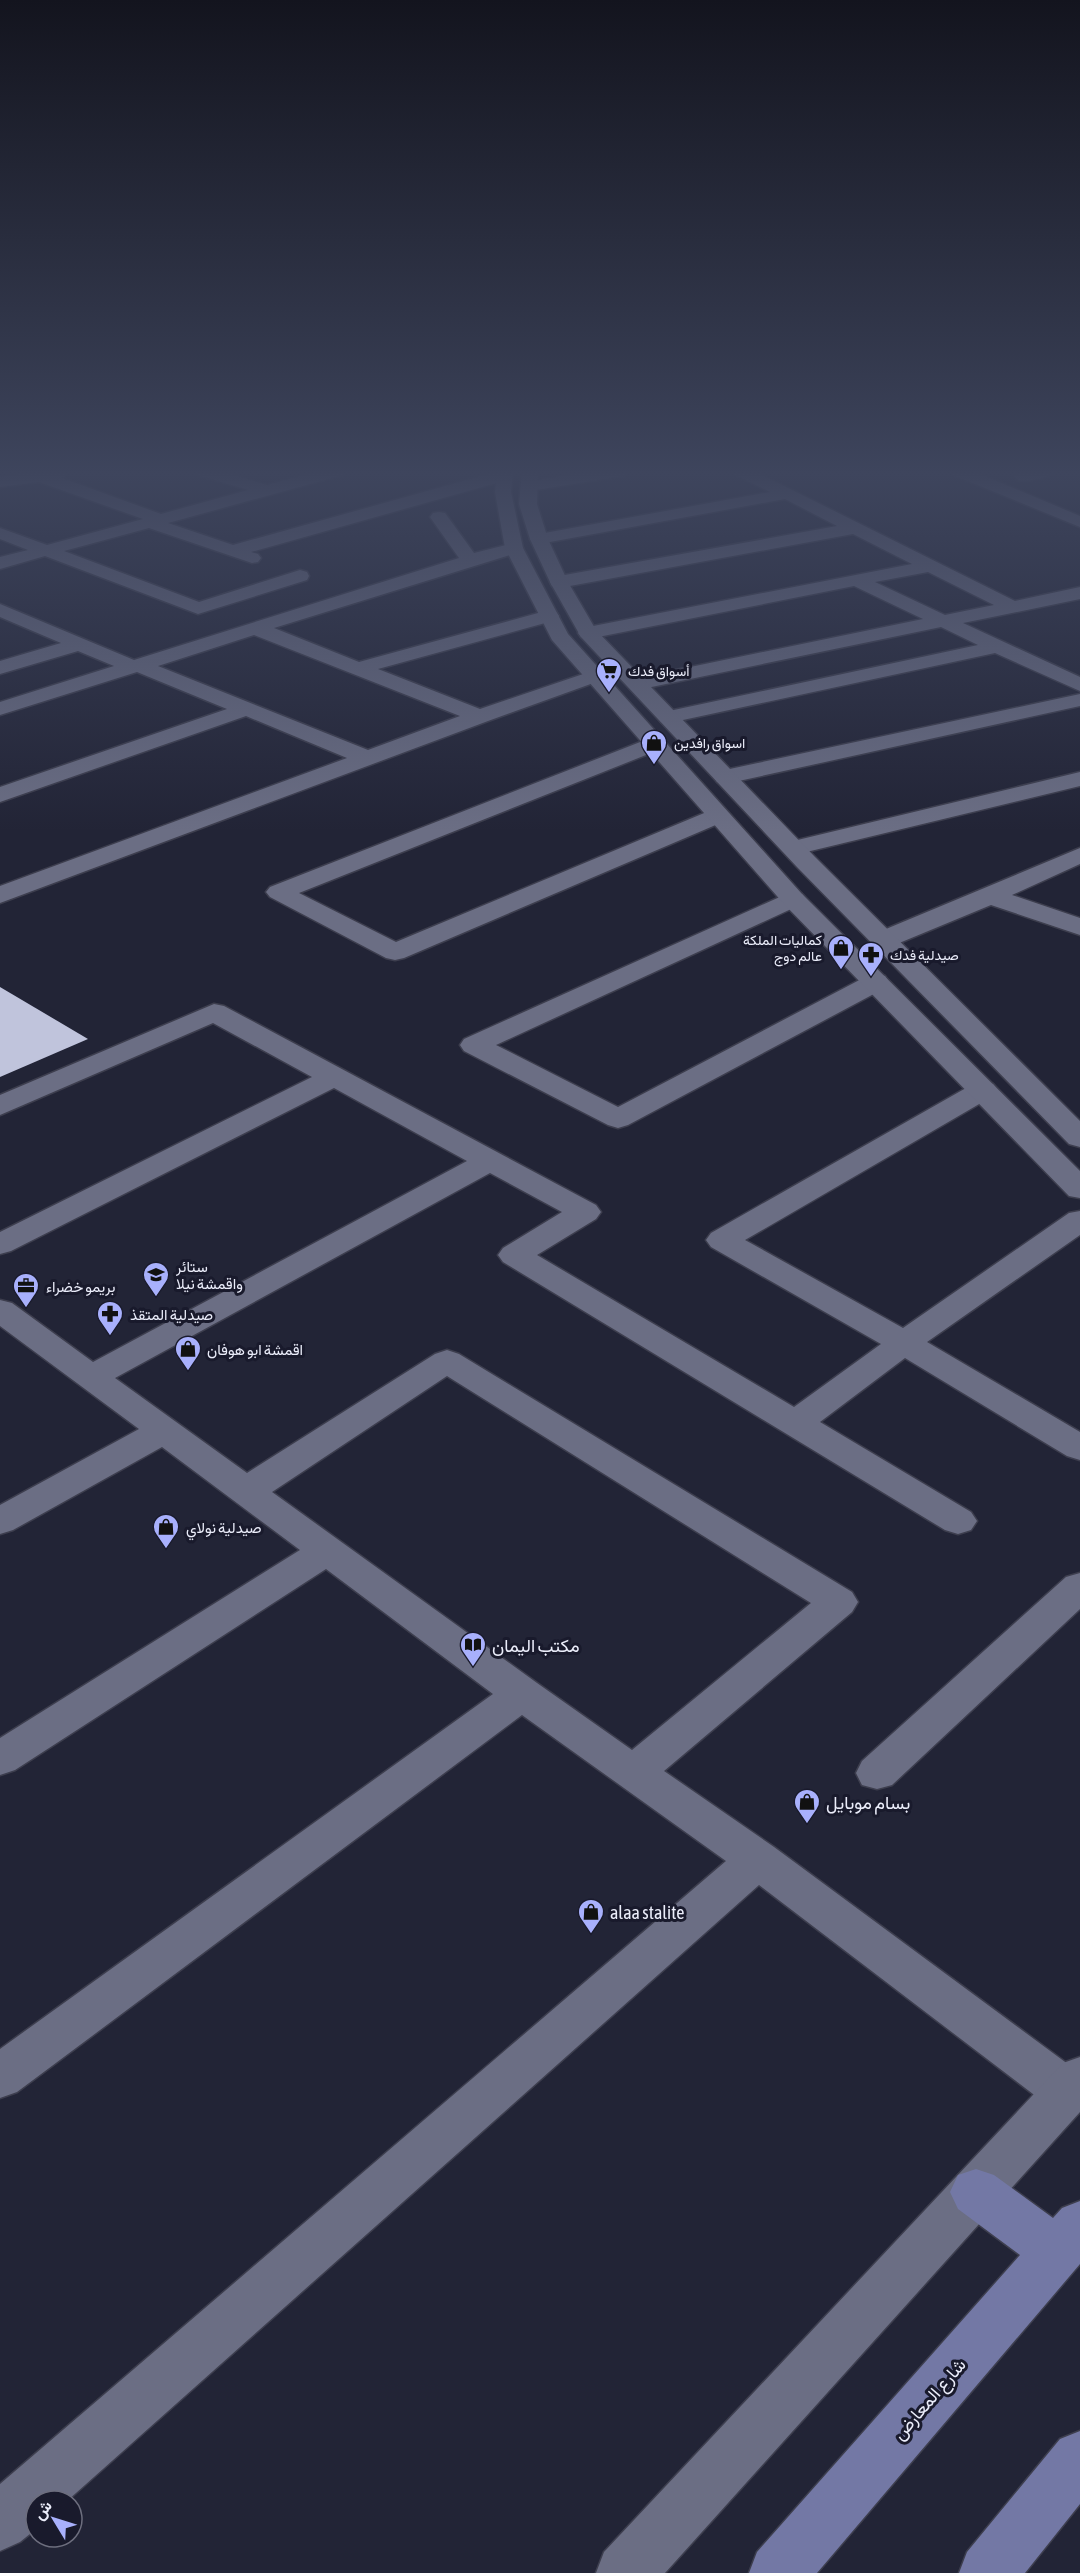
<svg xmlns="http://www.w3.org/2000/svg" width="1080" height="2573" font-family="'Asap Condensed',Vazirmatn,sans-serif">
<rect width="100%" height="100%" fill="#222436"/>
<!-- building -->
<path fill="#c0c4dc" d="M0,987L88,1039L0,1077Z"/>
<g fill="none" stroke-linecap="round" stroke-linejoin="round">
<defs>
<path id="minor" d="M39,471H65L67,474L62,478L161,514L248,490L198,475L196,471H221L267,485L319,471H345L343,475L168,523L233,545L499,471H511L513,475L511,479L251,552L258,554L261,558L258,562L252,563L149,528L64,551L199,602L300,570L307,572L309,576L307,580L198,614L45,556L0,569V557L28,550L0,539V528L47,545L143,519L39,482L0,487V477Z
M593,471H631L623,476L530,491L522,486L530,481Z
M733,471H754L1015,601L1080,587V599L963,623L1080,677V691L995,653L669,723L661,722L658,717L661,712L669,711L978,645L941,627L637,690L630,688L627,684L630,680L637,678L923,619L854,586L588,639L581,637L578,633L581,629L588,627L912,564L853,534L559,588L552,586L550,582L552,578L559,576L837,526L785,499L539,544L533,543L530,539L533,535L539,534L770,492L735,475ZM928,572L994,605L945,615L875,582Z
M1024,471H1055C1049,479 1027,482 1017,480L1015,476L1017,472Z
M439,512L445,513L474,553L514,543L520,544L523,548L520,552L274,628L359,662L549,610L556,612L559,616L556,620L378,669L480,709L592,671L599,673L602,677L599,681L488,721L0,903V886L347,758L246,716L0,802V787L227,709L137,672L0,715V702L114,666L78,651L0,674V661L61,643L0,617V604L134,660L459,558L430,517L433,513ZM254,635L460,716L368,750L158,666Z
M1080,694V706L725,784L717,782L714,777L717,772L725,770Z
M653,737L661,739L664,744L661,749L299,893L396,942L709,811L717,809L725,811L729,816L725,821L404,958L395,960L386,958L270,897L266,892L270,887Z
M1080,772V786L794,855L785,853L782,848L785,843Z
M1080,848V864L1012,895L1080,918V935L991,905L892,946L883,948L874,946L870,940L874,934Z
M793,891L802,894L806,899L802,904L496,1045L618,1107L867,976L876,974L885,976L889,982L885,988L628,1125L618,1128L608,1125L464,1051L460,1045L464,1039Z
M214,1004L224,1006L596,1205L601,1212L596,1219L537,1255L794,1407L881,1344L711,1247L706,1240L711,1233L973,1084L983,1081L993,1084L998,1090L993,1096L745,1240L903,1328L1069,1213L1080,1211V1235L927,1342L1080,1432V1460L1067,1456L905,1358L820,1422L971,1512L977,1521L971,1530L958,1534L945,1530L503,1262L498,1255L503,1248L562,1212L490,1173L115,1378L247,1473L435,1354L447,1350L459,1354L852,1592L858,1602L852,1612L664,1771L774,1847L1080,2073V2109L1067,2114L1050,2107L759,1885L67,2501H36V2529L20,2542L0,2551V2484L726,1861L522,1715L17,2092L0,2098V2049L493,1694L326,1569L15,1770L0,1775V1738L300,1550L162,1447L13,1530L0,1534V1505L139,1429L0,1326V1300L12,1303L93,1362L467,1161L334,1088L11,1251L0,1254V1232L312,1077L213,1023L0,1115V1095ZM447,1376L811,1603L632,1750L537,1683L272,1492Z
M1080,1573V1609L892,1785L877,1789L862,1785L856,1773L862,1761L1066,1577Z"/>
<path id="secondary" d="M497,471H513L511,492L523,548L568,634L802,894L1080,1171V1198L1069,1196L784,904L552,640L505,548L495,492Z
M522,471H538L537,504L548,539L568,582L596,630L815,857L1080,1121V1147L1069,1144L797,867L581,637L550,582L530,539L519,504Z
M951,471H973L1080,516V527L953,475Z
M1080,2057V2112L665,2573H596L604,2552L1063,2063Z"/>
<path id="primary" d="M976,2169L994,2175L1053,2218L1062,2208L1080,2201V2264L817,2573H749L757,2552L1020,2255L958,2209L950,2192L958,2175Z
M1080,2431V2504L1025,2573H959L967,2552L1060,2439Z"/>
</defs>
<!-- minor casing -->
<use href="#minor" stroke="#3d3e4e" stroke-width="3"/>
<!-- secondary casing -->
<use href="#secondary" stroke="#3d3e4e" stroke-width="3"/>
<!-- primary casing -->
<use href="#primary" stroke="#3d3e4e" stroke-width="3"/>
<!-- minor -->
<use href="#minor" fill="#6b6e84" fill-rule="evenodd"/>
<!-- secondary -->
<use href="#secondary" fill="#6b6e84" fill-rule="evenodd"/>
<!-- primary -->
<use href="#primary" fill="#7378a5" fill-rule="evenodd"/>
</g>
<!-- sky -->
<linearGradient id="sky" x2="0" y2="1"><stop stop-color="#13141e"/><stop offset="0.57" stop-color="#3e455d"/><stop offset="1" stop-color="#3e455d" stop-opacity="0"/></linearGradient>
<rect width="1080" height="831" fill="url(#sky)"/>
<!-- icons -->
<defs>
<symbol id="supermarket-pin" viewBox="-11 -11 22 30"><path d="M0 17L-7.5 6A9.5 9.5 0 1 1 7.5 6Z" fill="#a8b0fc" stroke="#191a2c"/><path d="M-6-5.5h2.5l.6 2H6L4.5 2H-2.5L-4.4-4H-6ZM-1.5 3.2a1.3 1.3 0 1 0 .1 0ZM3 3.2a1.3 1.3 0 1 0 .1 0Z" fill="#111"/></symbol>
<symbol id="shop-pin" viewBox="-11 -11 22 30"><path d="M0 17L-7.5 6A9.5 9.5 0 1 1 7.5 6Z" fill="#a8b0fc" stroke="#191a2c"/><path d="M-5-2.5h2.3a2.7 3.5 0 0 1 5.4 0H5L5.5 6h-11ZM-1.5-2.5h3a1.5 2.3 0 0 0-3 0Z" fill="#111"/></symbol>
<symbol id="pharmacy-pin" viewBox="-11 -11 22 30"><path d="M0 17L-7.5 6A9.5 9.5 0 1 1 7.5 6Z" fill="#a8b0fc" stroke="#191a2c"/><path d="M-2-6h4v4h4v4h-4v4h-4v-4h-4v-4h4Z" fill="#111"/></symbol>
<symbol id="school-pin" viewBox="-11 -11 22 30"><path d="M0 17L-7.5 6A9.5 9.5 0 1 1 7.5 6Z" fill="#a8b0fc" stroke="#191a2c"/><path d="M0-5L7-2L0 1L-7-2ZM-4 1L0 2.5L4 1V4Q0 6-4 4Z" fill="#111"/></symbol>
<symbol id="office-pin" viewBox="-11 -11 22 30"><path d="M0 17L-7.5 6A9.5 9.5 0 1 1 7.5 6Z" fill="#a8b0fc" stroke="#191a2c"/><path d="M-6-3h4V-5.5h4V-3h4V5H-6ZM-1-4.5V-3h2v-1.5ZM-6 0V1H6V0Z" fill="#111"/></symbol>
<symbol id="library-pin" viewBox="-11 -11 22 30"><path d="M0 17L-7.5 6A9.5 9.5 0 1 1 7.5 6Z" fill="#a8b0fc" stroke="#191a2c"/><path d="M-6-4Q-3-5.5-.7-3.5V5Q-3 3-6 4ZM6-4Q3-5.5 .7-3.5V5Q3 3 6 4Z" fill="#111"/></symbol>
</defs>
<g fill-rule="evenodd">
<use href="#supermarket-pin" x="594" y="656" width="30" height="40"/>
<use href="#shop-pin" x="639" y="728" width="30" height="40"/>
<use href="#shop-pin" x="826" y="933" width="30" height="40"/>
<use href="#pharmacy-pin" x="856" y="940" width="30" height="40"/>
<use href="#school-pin" x="141" y="1260" width="30" height="40"/>
<use href="#office-pin" x="11" y="1271" width="30" height="40"/>
<use href="#pharmacy-pin" x="95" y="1299" width="30" height="40"/>
<use href="#shop-pin" x="173" y="1334" width="30" height="40"/>
<use href="#shop-pin" x="151" y="1512" width="30" height="40"/>
<use href="#library-pin" x="458" y="1630" width="30" height="40"/>
<use href="#shop-pin" x="792" y="1787" width="30" height="40"/>
<use href="#shop-pin" x="576" y="1897" width="30" height="40"/>
</g>
<g text-anchor="middle" dominant-baseline="central" stroke-width="6" stroke-linejoin="round" paint-order="stroke">
<!-- far-poi labels -->
<g font-size="14" fill="#ebedfa" stroke="#191a2c" text-anchor="start">
<text x="628" y="671">أسواق فدك</text>
<text x="674" y="743">اسواق رافدين</text>
<text x="822" y="940" text-anchor="end">كماليات الملكة<tspan x="822" dy="16">عالم دوج</tspan></text>
<text x="890" y="955">صيدلية فدك</text>
</g>
<!-- poi labels -->
<g font-size="15" fill="#ebedfa" stroke="#191a2c" text-anchor="start">
<text x="176" y="1266">ستائر<tspan x="176" dy="17">واقمشة نيلا</tspan></text>
<text x="46" y="1286">بريمو خضراء</text>
<text x="130" y="1314">صيدلية المتقذ</text>
<text x="207" y="1349">اقمشة ابو هوفان</text>
<text x="186" y="1527">صيدلية نولاي</text>
</g>
<!-- near-poi labels -->
<g font-size="18" fill="#ebedfa" stroke="#191a2c" text-anchor="start">
<text x="492" y="1645">مكتب اليمان</text>
<text x="826" y="1802">بسام موبايل</text>
<text x="610" y="1912">alaa stalite</text>
</g>
<!-- near-street labels -->
<g font-size="18" fill="#ebedfa" stroke="#191a2c">
<text transform="translate(929 2399) rotate(-49)">شارع المعارض</text>
</g>
</g>
<!-- north arrow -->
<g transform="translate(54 2519) rotate(308)"><circle r="28" fill="#191a2c" stroke="#6d6e7e" stroke-width="1.5"/>
<path d="M0-4.5L10 22L0 15L-10 22Z" fill="#a8b0fc"/>
<text y="-9" font-size="16" font-weight="bold" text-anchor="middle" fill="#ebedfa">ش</text>
</g>
</svg>
